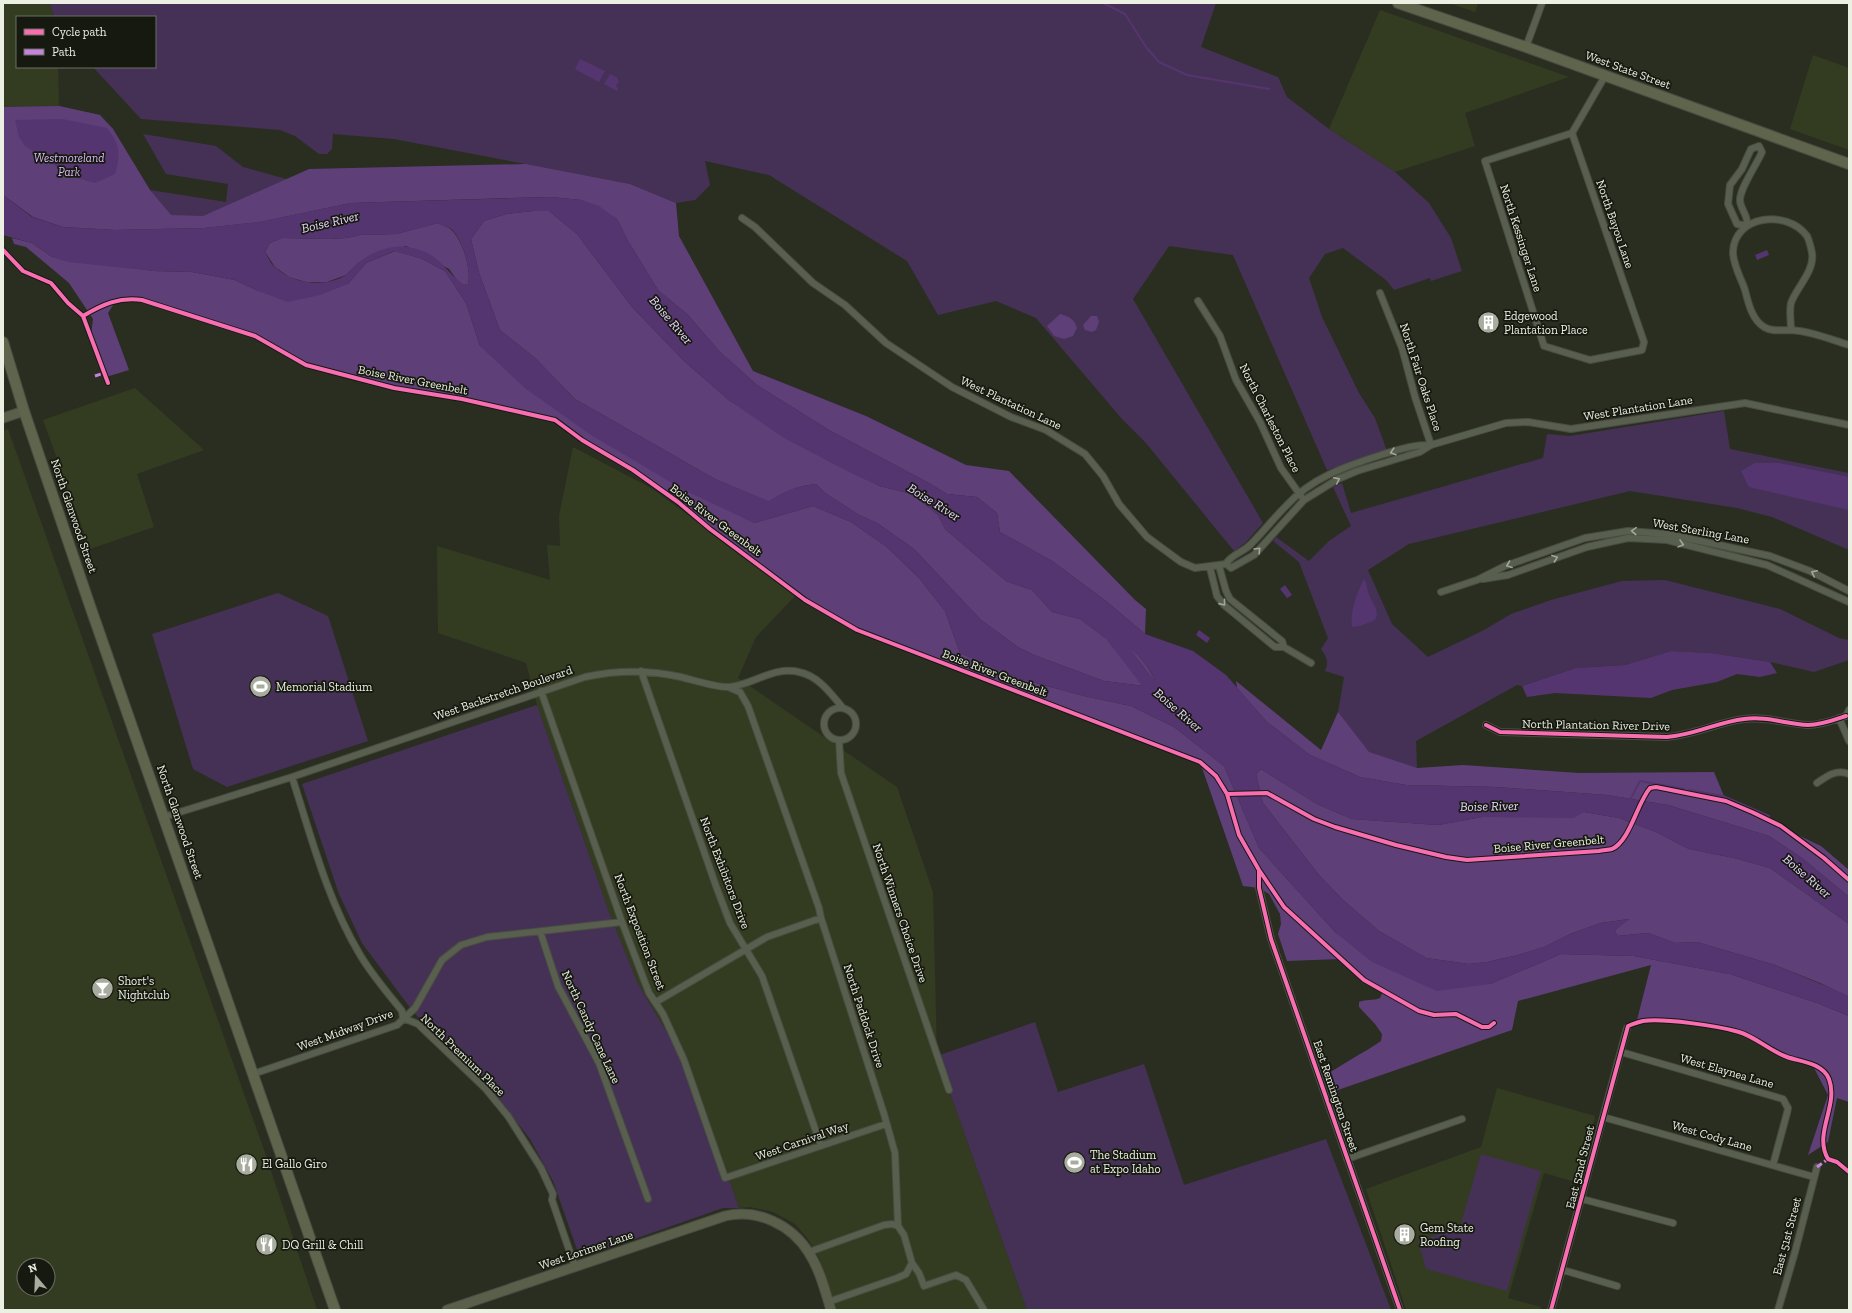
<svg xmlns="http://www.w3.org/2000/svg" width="1852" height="1313" font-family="'Zilla Slab',serif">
<rect width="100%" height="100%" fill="#2a2e21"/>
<!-- built -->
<path fill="#333c20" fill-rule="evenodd" d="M3,3H50L54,17H17V67H58L59,106L3,107Z
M1449,3H1478L1475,12Z
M1380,10L1569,77L1465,113L1475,146L1395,172L1329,129Z
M1813,55L1849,68V150L1790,129Z
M135,388L204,450L137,474L154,527L90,549L43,420Z
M8,429L264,1150L317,1310H3V431ZM24,1265H48V1289H24Z
M573,447L651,488L797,594L756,637L738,678L897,787L933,892L937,1056L1027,1310H837L819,1258L808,1239L795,1224L773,1212L750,1207L739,1208L694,1078L638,984L610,915L537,705L526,663L438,633L437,546L550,580L547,545L560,546L559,516Z
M1497,1088L1595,1116L1579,1183L1544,1173L1508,1298L1541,1307L1540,1310H1406L1366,1189L1481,1147Z"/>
<!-- green -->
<path fill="#453156" d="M50,3H1216L1201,47L1278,77L1287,97L1329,129L1395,172L1429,203L1451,238L1462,271L1431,281L1430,278L1394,290L1386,280L1343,248L1325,254L1309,278L1322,317L1359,393L1375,418L1387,451L1327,470L1233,255L1169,246L1133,299L1263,523L1245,543L1234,551L1146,443L1122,419L1036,318L996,301L938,315L907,261L769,175L705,161L710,185L695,200L676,203L630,184L394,139L333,134L332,149L327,154H319L295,136L280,130L141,119L93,67H155V17H54Z
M59,106L100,115L113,129L150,190L226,202L228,184L166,174L143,134L216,146L243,167L351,197L183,225L3,107Z
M1724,411L1730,449L1849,473V550L1772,517L1737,508L1630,491L1409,544L1368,570L1392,624L1428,657L1484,630L1511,614L1551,600L1622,581L1665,580L1780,609L1839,638L1849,640V660L1814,672L1770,662L1711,653L1671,651L1625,665L1576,668L1522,686L1517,685L1416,741L1417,768L1335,764L1338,712L1344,677L1325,671C1329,662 1327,657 1321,649L1328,638L1299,562L1273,541L1276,537L1309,561L1329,541L1351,526L1333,487L1342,483L1351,513L1543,458L1547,434L1570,436Z
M278,593L328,616L368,741L227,787L193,769L152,634Z
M537,705L610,915L638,984L694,1078L739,1208H723L580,1258L553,1181L530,1139L486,1082L414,1013L362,943L339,894L302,784Z
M1035,1022L1058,1092L1144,1064L1184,1185L1326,1139L1391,1310H1027L937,1056Z
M1481,1154L1541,1171L1507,1291L1426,1269L1418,1241L1460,1227Z"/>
<!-- forest -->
<path fill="#5e3f78" d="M59,106L100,115L113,129L150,190L171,215L203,216L309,169L526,164L630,184L676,203L679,236L753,371L866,416L966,465L1009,471L1135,600L1146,609L1145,634L1106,601L1052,561L1000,532L997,513L977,497L947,494L929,483L829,430L757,385L720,352L688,315L658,290L628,241L617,219L581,200L551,197L512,198L351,203L260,222L204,228L115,230L63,227L33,217L3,195V107Z
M533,211H549L577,234L632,307L684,361L730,401L879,486L912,494L938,515L945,529L1006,581L1032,590L1052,612L1080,619L1118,647L1123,643C1137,652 1149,666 1155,681L1152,687L1104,681L1034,655L1018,647L981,620L914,549L877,523L859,515L825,493L816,484C797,486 785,491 769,502L715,479L575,399L535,358L500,330L479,273L471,239L484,221L506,214Z
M438,223C441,225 446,226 449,228C462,237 472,270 468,284L464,285L457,280L449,269L406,246L358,263L346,275L327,282H306L289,277L275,267L265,252L270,243L282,238L329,239L347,238L360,235L396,234Z
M12,238L32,243L52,257L154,271L192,272L235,280L258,291L348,284L366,263L395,251L420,258L445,271L466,303L480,346L754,523L813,506L851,522L887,547L919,578L945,611L960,653L1021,679L1084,696L1131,706L1174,727L1224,766L1259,848L1336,933L1490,984L1561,954L1634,956L1730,974L1817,1003L1849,1016V1102L1837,1098L1828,1142L1808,1155L1828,1095L1814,1068L1786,1057L1740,1032L1694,1024L1637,1020L1651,965L1518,1001L1512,1030L1332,1092L1325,1076C1343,1063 1362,1054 1381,1041L1382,1034L1375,1024L1359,1007V1002C1366,999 1373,1001 1380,998L1383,991L1364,980L1341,959L1287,961L1278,934L1281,924L1280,914L1269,894L1259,888L1243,886L1200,762L857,630L805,600L710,529L678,502L633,470L582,440L555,420L462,399L394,388L318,369L306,365L255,336L236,329L211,323L156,303L130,298L117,299L108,313L129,370L106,377L91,336L93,319L69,283L26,247L14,244Z
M1060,314C1069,317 1074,318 1077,328L1073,336L1064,339L1054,336L1047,326Z
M1091,316H1097L1099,322L1096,330L1092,332L1085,330L1083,325Z
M1236,681L1321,750L1338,712L1369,752L1417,768L1463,765L1579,773L1714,772L1726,801L1821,846L1849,870V897L1802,858L1769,836L1668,805L1607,795L1496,787L1406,785L1360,777L1310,755L1267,722L1237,688Z
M1261,769L1317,804L1352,819L1438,825L1482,817H1519L1584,812L1619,818L1656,832L1689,849L1734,858L1770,868L1849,924V997L1820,983L1775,965L1697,942L1675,943L1648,933L1617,936L1615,930L1629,919L1601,923L1570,934L1544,947L1518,955L1487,962L1469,964L1426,958L1379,931L1343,900L1319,875L1263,803L1256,774Z"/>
<!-- water -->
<path fill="#55356f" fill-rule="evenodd" d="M580,59L605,71L599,82L575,69Z
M610,74L618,78L617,80L619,81L616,86L618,88L617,91L604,84Z
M62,119L107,128C120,145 121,154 115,174L95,183L73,177L25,146L19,137L15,120Z
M3,195L32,217L63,227L115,230L204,228L259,222L351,203L551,197L581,200L599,206L617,219L628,241L658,290L688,315L720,352L757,385L829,430L929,483L947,494L977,497L997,513L1000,532L1052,561L1106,601L1145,634L1193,651L1226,675L1267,722L1310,755L1360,777L1406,785L1496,787L1607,795L1668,805L1769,836L1802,858L1849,897V924L1770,868L1734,858L1689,849L1656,832L1619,818L1584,812L1574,818L1482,817L1438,825L1352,819L1317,804L1261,769L1256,774L1263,803L1319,875L1343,900L1379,931L1426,958L1469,964L1487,962L1518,955L1544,947L1570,934L1601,923L1630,919L1615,930L1617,936L1648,933L1675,943L1697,942L1775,965L1845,994L1849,997V1016L1817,1003L1730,974L1634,956L1561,954L1490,984L1437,991L1372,962L1336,933L1259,848L1224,766L1174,727L1131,706L1084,696L1021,679L960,653L945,611L919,578L887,547L851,522L813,506L754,523L684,490L591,435L526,389L480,346L466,303L445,271L420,258L394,251L366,263L348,284L320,295L288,302L258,291L235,280L192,272L154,271L68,262L52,257L32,243L3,235ZM533,211H549L577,234L632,307L684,361L730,401L784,438L849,472L879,486L912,494L938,515L945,529L1006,581L1032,590L1052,612L1080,619L1118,647L1123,643C1136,652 1150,666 1155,681L1152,687L1104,681L1034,655L1018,647L981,620L914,549L877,523L859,515L825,493L816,484C797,486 785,491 769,501L715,479L575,399L535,358L500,330L479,273L471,239L484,221L506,214ZM438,223C441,225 446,226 450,228C462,237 472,270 468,284L464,285C441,268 440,252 407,247C390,244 369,253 357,264C353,267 350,272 346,275C326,288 292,284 275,267C270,263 268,257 265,252L270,243L282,238L329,239L347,238L360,235L396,234Z
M1767,250L1769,255L1757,260L1755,255Z
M1755,463H1779L1849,477V510L1749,487L1741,471Z
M1364,579C1367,584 1367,590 1369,595C1373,604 1380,611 1375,620L1360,626L1352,627C1350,610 1357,593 1364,579Z
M1285,585L1292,595L1287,598L1280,589Z
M1199,630L1210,638L1207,643L1196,635Z
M1671,651L1711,653L1770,662L1777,673L1760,677L1737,674L1717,682L1672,690L1651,698L1555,693L1527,697L1522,686L1576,668L1625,665Z"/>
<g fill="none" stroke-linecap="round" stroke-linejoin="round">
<!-- stream -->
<path stroke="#55356f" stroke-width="2" d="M1103,3L1125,14L1146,47L1159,62L1187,75L1269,89
M1689,790L1723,796L1769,816
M1630,800L1640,781L1684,789"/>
<!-- river -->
<path stroke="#55356f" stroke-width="13" d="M1109,632L1156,693L1163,699"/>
<defs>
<path id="street" d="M1526,47L1542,3
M1572,133L1644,342L1642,350L1590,360L1544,346L1485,161L1572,133L1605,76
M1759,146L1762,152C1757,164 1740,188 1740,200C1740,209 1749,216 1747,226L1737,224L1728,204L1730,185L1742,169L1751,149Z
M742,218L755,227L813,283L845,305L886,343L952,387L1011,417L1046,430L1085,454L1103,476L1119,504L1147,537L1181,562L1195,568L1226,564L1231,568L1254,555L1304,500L1338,479L1357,471L1420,452L1431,445L1506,423L1528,422L1571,429L1745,403L1849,425
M1380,293L1402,348L1415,397L1431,445
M1198,301L1220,336L1236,380L1260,422L1281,468L1301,496
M1791,330C1791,322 1789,311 1791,303C1796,288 1815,271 1812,253C1811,248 1809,240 1807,236C1787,209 1734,215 1733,252C1733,265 1741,278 1745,290C1748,302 1752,320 1764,327C1772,332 1781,330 1790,330C1810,331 1830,339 1849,345
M1226,564C1230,555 1244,552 1251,544C1263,532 1274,518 1286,506C1311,478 1346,466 1381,455C1398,450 1414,444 1431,445
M1210,568L1217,596L1224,605L1275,647H1284L1282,641L1230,599L1226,591L1219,566
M1483,579L1508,575L1587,547L1628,538L1667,540L1767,565L1849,602
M1441,592L1477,580L1505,566L1585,538L1628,531L1667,534L1770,556L1810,571L1849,591
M1284,647L1311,663
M641,671L716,886L730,923L762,976L821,1146
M728,687L740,692L748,706L819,908L821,918L884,1114L895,1153L898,1226L904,1235L912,1263L919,1273L924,1286L956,1275L966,1280L984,1310
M541,691L622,922L649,993L663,1014L684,1060L725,1178L886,1124
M824 724a16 16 0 1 1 32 0a16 16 0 1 1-32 0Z
M1839,718L1849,741
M1486,725L1500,732L1667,737C1694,735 1718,722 1744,719C1767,716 1786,724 1808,725C1821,725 1834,720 1846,716L1849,710
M839,740L841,773L949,1090
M292,777C311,836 327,899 359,953C371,974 387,992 402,1011L403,1018L418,1024L485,1088L508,1116L541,1168L553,1194L552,1200L575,1267
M1817,783C1827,776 1836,769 1849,774
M164,817L292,777L585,677C617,670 649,670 681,677C693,680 718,688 729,687C753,685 773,666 799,672C819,676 831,694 843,708
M1259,888L1271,939L1400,1310
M540,931L558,986L599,1063L648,1199
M656,1002L767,937L821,918
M1621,1052L1783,1099L1788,1108L1787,1113L1773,1165
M253,1074L397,1025L415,1008L442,960L461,945L487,937L622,922
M1603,1117L1814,1177
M1347,1159L1462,1119
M1582,1199L1673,1223
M809,1252L884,1225L892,1224L898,1226
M1563,1270L1617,1286
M828,1302L897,1278L906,1274L912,1263
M1551,1310L1627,1028
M1778,1310L1795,1252L1817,1167"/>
<path id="secondary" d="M3,418L24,411
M447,1310L725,1216C757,1208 792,1225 809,1253C820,1270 825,1291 831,1310"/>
<path id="primary" d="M1398,3L1526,47L1849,164
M3,342L24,411L89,603L335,1310"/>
</defs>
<!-- street casing -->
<use href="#street" stroke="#484c41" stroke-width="8"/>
<!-- secondary casing -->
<use href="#secondary" stroke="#484c41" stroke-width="11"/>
<!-- primary casing -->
<use href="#primary" stroke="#484c41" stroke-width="12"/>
<!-- street -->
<use href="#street" stroke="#595f4e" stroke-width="6"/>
<!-- secondary -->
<use href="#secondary" stroke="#595f4a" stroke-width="9"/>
<!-- primary -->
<use href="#primary" stroke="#5e654c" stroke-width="10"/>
<!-- quiet -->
<path stroke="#c483df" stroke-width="3" stroke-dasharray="6 3" stroke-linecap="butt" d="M95,376L104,373
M1817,1167L1828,1159"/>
<defs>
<path id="cycleway" d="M3,250L23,271L51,283L68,303L83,316C103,304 119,297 142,300L255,336L306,365L394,388L462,399L555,420L582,440L633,470L678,502L710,529L805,600L857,630L1200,762L1216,776L1227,794L1267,793L1314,819L1335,827L1396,845L1446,857L1467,860L1599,851C1603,850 1608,850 1612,849C1630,841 1637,803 1650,788L1656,787L1726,801L1752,812L1781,826L1824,858L1849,880
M83,316L108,383
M1486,725L1500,732L1667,737C1694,735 1718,722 1744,719C1767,716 1786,724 1808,725C1821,725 1834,720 1846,716
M1227,794L1239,835L1259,870V888L1271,939L1400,1310
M1259,870L1284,907L1364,980L1419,1011L1434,1015L1456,1014L1482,1027H1489L1494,1023
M1551,1310L1628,1026C1633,1024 1638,1022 1643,1021C1663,1018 1719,1026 1739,1032C1756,1037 1770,1051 1787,1057C1801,1062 1823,1063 1829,1079C1839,1106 1813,1133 1828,1159L1837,1162L1849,1172"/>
</defs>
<!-- cycleway casing -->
<use href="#cycleway" stroke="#16190f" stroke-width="6"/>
<!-- cycleway -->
<use href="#cycleway" stroke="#f96db3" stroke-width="4"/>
</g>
<!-- one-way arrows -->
<defs><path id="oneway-chevron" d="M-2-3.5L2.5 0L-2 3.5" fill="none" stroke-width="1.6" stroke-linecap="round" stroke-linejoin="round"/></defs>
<g stroke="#a2a898">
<use href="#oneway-chevron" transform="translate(1393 452) rotate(163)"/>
<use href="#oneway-chevron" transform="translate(1337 480) rotate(-26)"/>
<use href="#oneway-chevron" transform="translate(1634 531) rotate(-177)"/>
<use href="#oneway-chevron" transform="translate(1681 544) rotate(15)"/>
<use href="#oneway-chevron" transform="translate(1258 550) rotate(-46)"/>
<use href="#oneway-chevron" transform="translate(1555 558) rotate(-20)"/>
<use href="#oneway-chevron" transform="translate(1509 565) rotate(160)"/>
<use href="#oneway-chevron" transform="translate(1814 573) rotate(-154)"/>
<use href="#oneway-chevron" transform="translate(1223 603) rotate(51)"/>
</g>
<!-- icons -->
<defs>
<symbol id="building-disc" viewBox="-11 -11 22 22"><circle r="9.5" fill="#a7ac9e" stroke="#16190f"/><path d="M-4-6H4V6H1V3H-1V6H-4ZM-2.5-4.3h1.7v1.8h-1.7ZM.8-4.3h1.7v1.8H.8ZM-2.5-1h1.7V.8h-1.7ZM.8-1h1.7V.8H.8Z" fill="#fff"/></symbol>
<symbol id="stadium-disc" viewBox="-11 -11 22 22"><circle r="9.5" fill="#a7ac9e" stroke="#16190f"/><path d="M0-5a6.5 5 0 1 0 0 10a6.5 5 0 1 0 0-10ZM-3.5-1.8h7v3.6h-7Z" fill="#fff"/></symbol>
<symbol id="bar-disc" viewBox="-11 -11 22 22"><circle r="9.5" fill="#a7ac9e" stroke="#16190f"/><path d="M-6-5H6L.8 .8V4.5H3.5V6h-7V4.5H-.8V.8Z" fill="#fff"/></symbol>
<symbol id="restaurant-disc" viewBox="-11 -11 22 22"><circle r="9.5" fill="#a7ac9e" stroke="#16190f"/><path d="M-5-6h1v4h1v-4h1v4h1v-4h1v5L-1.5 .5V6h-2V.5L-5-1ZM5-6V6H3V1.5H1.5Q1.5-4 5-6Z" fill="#fff"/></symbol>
</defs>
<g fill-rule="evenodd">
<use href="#building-disc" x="1476" y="310" width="25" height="25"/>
<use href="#stadium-disc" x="248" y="674" width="25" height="25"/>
<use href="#bar-disc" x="90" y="976" width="25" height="25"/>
<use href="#stadium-disc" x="1062" y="1150" width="25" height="25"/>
<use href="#restaurant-disc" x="234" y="1152" width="25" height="25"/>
<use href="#building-disc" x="1392" y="1222" width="25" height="25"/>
<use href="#restaurant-disc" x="254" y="1232" width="25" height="25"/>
</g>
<g text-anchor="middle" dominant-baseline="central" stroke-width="3.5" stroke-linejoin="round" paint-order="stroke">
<!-- street labels -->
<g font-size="12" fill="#ebf0e2" stroke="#16190f">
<text transform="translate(1628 70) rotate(20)">West State Street</text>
<text transform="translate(1615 224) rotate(71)">North Bayou Lane</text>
<text transform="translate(1521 238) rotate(72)">North Kessinger Lane</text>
<text transform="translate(1421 377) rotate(72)">North Fair Oaks Place</text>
<text transform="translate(413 380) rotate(11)">Boise River Greenbelt</text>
<text transform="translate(1011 403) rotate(25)">West Plantation Lane</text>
<text transform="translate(1638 408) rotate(-9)">West Plantation Lane</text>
<text transform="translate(1270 418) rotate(63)">North Charleston Place</text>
<text transform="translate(74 516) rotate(71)">North Glenwood Street</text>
<text transform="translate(716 520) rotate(37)">Boise River Greenbelt</text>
<text transform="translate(1701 531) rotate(10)">West Sterling Lane</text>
<text transform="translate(995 673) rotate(21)">Boise River Greenbelt</text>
<text transform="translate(503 693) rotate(-19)">West Backstretch Boulevard</text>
<text transform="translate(1596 725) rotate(1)">North Plantation River Drive</text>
<text transform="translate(180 822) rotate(71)">North Glenwood Street</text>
<text transform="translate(1549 844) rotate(-5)">Boise River Greenbelt</text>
<text transform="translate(725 873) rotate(69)">North Exhibitors Drive</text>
<text transform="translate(900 913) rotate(71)">North Winners Choice Drive</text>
<text transform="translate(640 932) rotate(69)">North Exposition Street</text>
<text transform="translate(864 1016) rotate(72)">North Paddock Drive</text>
<text transform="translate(591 1027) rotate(65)">North Candy Cane Lane</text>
<text transform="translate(345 1030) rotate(-20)">West Midway Drive</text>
<text transform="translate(463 1055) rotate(44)">North Premium Place</text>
<text transform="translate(1727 1071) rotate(16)">West Elaynea Lane</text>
<text transform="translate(1336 1096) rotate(71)">East Remington Street</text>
<text transform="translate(1712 1136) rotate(16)">West Cody Lane</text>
<text transform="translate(802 1141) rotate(-19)">West Carnival Way</text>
<text transform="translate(1580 1167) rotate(-76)">East 52nd Street</text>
<text transform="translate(1787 1236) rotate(-75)">East 51st Street</text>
<text transform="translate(586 1250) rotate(-19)">West Lorimer Lane</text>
</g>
<!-- park labels -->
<g font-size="12" font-style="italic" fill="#d7baf4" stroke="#16190f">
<text x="69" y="158">Westmoreland<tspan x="69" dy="14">Park</tspan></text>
</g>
<!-- poi labels -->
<g font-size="12" fill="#ebf0e2" stroke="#16190f" text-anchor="start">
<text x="1504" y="316">Edgewood<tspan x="1504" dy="14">Plantation Place</tspan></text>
<text x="276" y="687">Memorial Stadium</text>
<text x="118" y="981">Short's<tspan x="118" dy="14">Nightclub</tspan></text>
<text x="1090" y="1155">The Stadium<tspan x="1090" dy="14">at Expo Idaho</tspan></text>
<text x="262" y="1164">El Gallo Giro</text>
<text x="1420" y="1228">Gem State<tspan x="1420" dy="14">Roofing</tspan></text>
<text x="282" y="1245">DQ Grill &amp; Chill</text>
</g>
<!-- water labels -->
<g font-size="13" font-style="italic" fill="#ead7fe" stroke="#16190f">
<text transform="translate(330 222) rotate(-13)">Boise River</text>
<text transform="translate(671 320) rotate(50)">Boise River</text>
<text transform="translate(934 502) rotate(32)">Boise River</text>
<text transform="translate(1178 710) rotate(41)">Boise River</text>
<text transform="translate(1489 806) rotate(-1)">Boise River</text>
<text transform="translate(1807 876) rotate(41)">Boise River</text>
</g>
</g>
<!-- border -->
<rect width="1852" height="1313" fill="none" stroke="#ebf0e2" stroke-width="8"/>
<!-- legend -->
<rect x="16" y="16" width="140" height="52" fill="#16190f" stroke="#6b6f63"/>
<rect x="24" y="29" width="20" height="6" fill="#f96db3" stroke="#6b6f63"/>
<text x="52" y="36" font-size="12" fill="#ebf0e2">Cycle path</text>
<rect x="24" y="49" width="20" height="6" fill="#c483df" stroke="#6b6f63"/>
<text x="52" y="56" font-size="12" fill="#ebf0e2">Path</text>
<!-- north arrow -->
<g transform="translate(36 1277) rotate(341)"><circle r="19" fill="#16190f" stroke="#6b6f63"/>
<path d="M0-3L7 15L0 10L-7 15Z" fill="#a7ac9e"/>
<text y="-6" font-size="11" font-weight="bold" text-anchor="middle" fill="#ebf0e2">N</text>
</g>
</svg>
